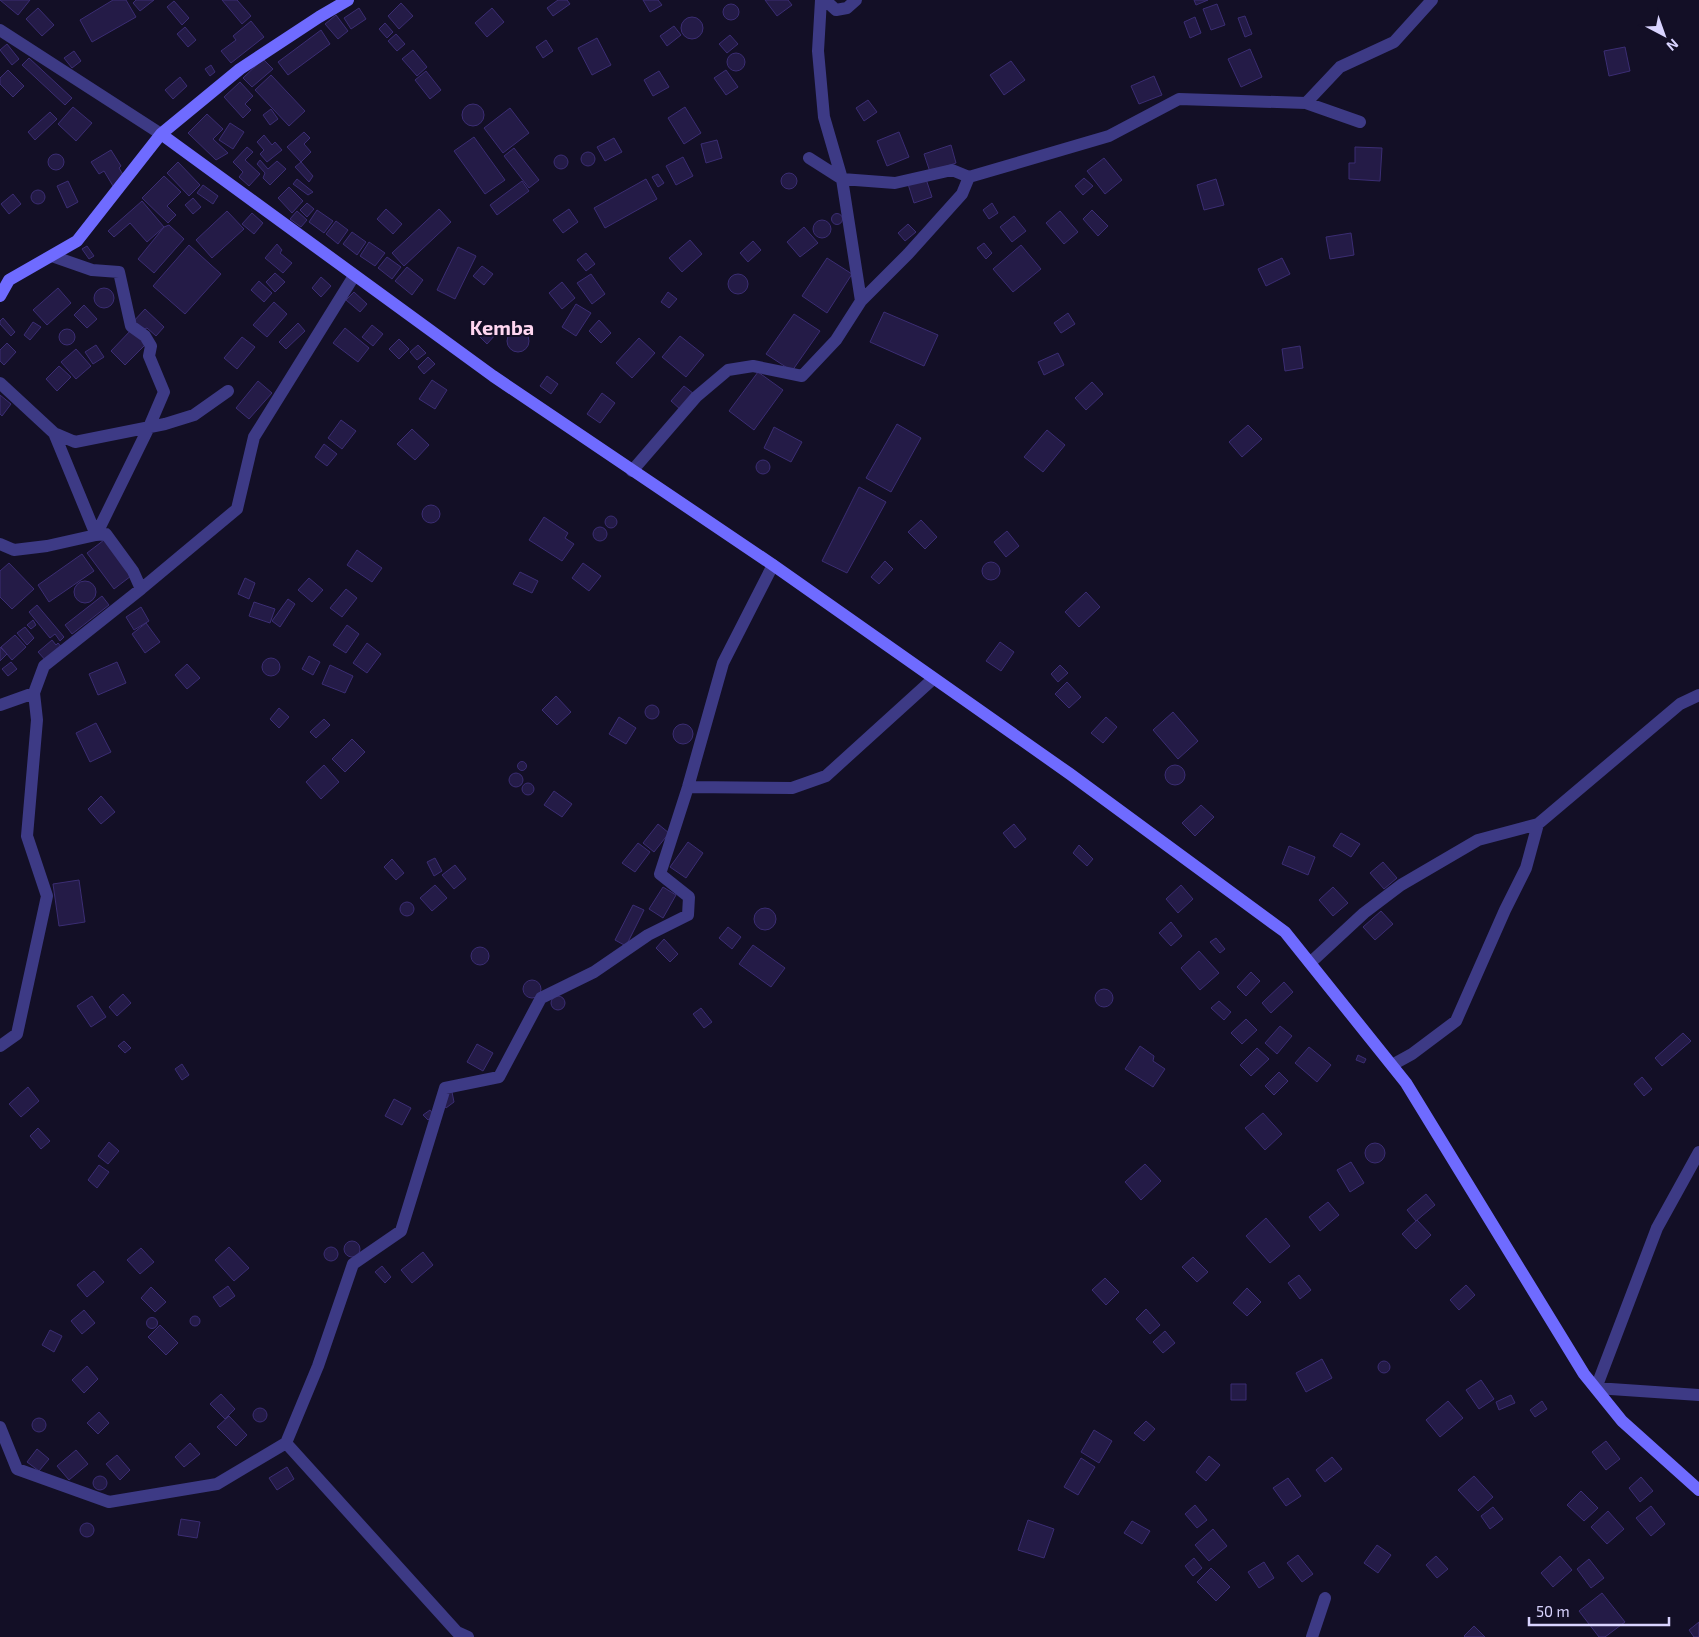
<svg xmlns="http://www.w3.org/2000/svg" width="1699" height="1637" font-family="'Exo 2',sans-serif">
<rect width="100%" height="100%" fill="#130f26"/>
<!-- building -->
<path fill="#241b47" stroke="#3b2d73" d="M0,0H30L18,15Z
M113,0H126L136,17L92,42L80,20Z
M136,0H154L140,11L133,3Z
M222,0H237L251,16L242,24Z
M558,0H567L570,4L553,16L547,8Z
M643,0H658L662,5L650,12Z
M765,0H788L792,5L777,16Z
M1194,0H1208L1196,5Z
M174,1L189,18L182,25L167,7Z
M401,3L413,16L399,29L388,16Z
M723 12a8 8 0 1 1 16 0a8 8 0 1 1-16 0Z
M1217,4L1225,25L1211,30L1203,9Z
M38,8L54,25L42,36L26,19Z
M359,8L366,19L351,29L344,18Z
M492,8L504,22L487,37L475,23Z
M336,15L348,31L338,39L325,24Z
M1245,16L1252,34L1245,37L1238,18Z
M1195,17L1201,33L1190,38L1184,22Z
M681 28a11 11 0 1 1 22 0a11 11 0 1 1-22 0Z
M251,21L264,37L231,63L221,51L236,40L233,36Z
M385,23L393,32L387,38L379,29Z
M674,26L681,35L667,46L660,36Z
M185,27L196,40L188,47L177,34Z
M321,30L330,44L288,75L278,62Z
M396,34L405,44L397,51L388,41Z
M730,35L738,44L727,53L719,44Z
M597,38L611,65L592,75L578,48Z
M546,40L553,51L543,58L536,47Z
M7,44L19,59L12,65L0,50Z
M1625,47L1630,71L1609,76L1604,51Z
M1250,49L1262,77L1241,87L1228,59Z
M413,50L427,67L417,76L402,59Z
M74,51L81,61L72,68L64,58Z
M727 62a9 9 0 1 1 18 0a9 9 0 1 1-18 0Z
M29,58L72,98L65,105L22,65Z
M263,59L273,69L252,87L243,78Z
M1011,61L1025,80L1004,95L990,75Z
M211,65L215,72L210,76L205,69Z
M8,70L24,86L13,97L0,84V78Z
M726,70L738,87L726,95L714,78Z
M426,71L441,90L430,99L415,80Z
M659,71L669,87L653,96L644,80Z
M271,75L305,111L289,126L255,90Z
M1154,76L1162,95L1139,104L1131,86Z
M180,77L187,86L173,99L165,90Z
M240,82L253,96L245,104L251,110L243,118L224,97Z
M868,100L877,112L864,121L856,108Z
M462 115a11 11 0 1 1 22 0a11 11 0 1 1-22 0Z
M73,107L92,123L76,141L58,124Z
M685,107L701,133L684,144L668,118Z
M510,108L529,133L503,153L484,128Z
M271,109L278,119L270,125L263,115Z
M50,112L57,119L35,140L28,132Z
M207,114L223,129L213,139L228,153L216,160L188,133Z
M230,123L244,132L233,149L219,140Z
M304,132L310,138L304,144L311,152L301,162L287,147Z
M899,132L909,157L887,166L877,141Z
M264,135L272,145L275,142L282,150L267,162L260,154L264,150L257,142Z
M474,137L505,180L485,194L454,151Z
M614,138L622,152L605,161L597,147Z
M717,140L722,158L706,163L701,144Z
M951,145L956,163L930,172L924,154Z
M247,147L253,152L245,160L260,174L249,186L239,177L243,172L233,162Z
M1355,147L1382,148L1380,181L1349,179V163H1355Z
M514,148L539,180L529,188L504,156Z
M111,150L121,166L119,168L125,178L113,186L104,171L99,174L91,162Z
M581 159a7 7 0 1 1 14 0a7 7 0 1 1-14 0Z
M48 162a8 8 0 1 1 16 0a8 8 0 1 1-16 0Z
M554 162a7 7 0 1 1 14 0a7 7 0 1 1-14 0Z
M683,157L693,176L676,185L666,166Z
M1104,158L1122,180L1105,194L1087,171Z
M260,160L268,169L277,161L286,169L270,185L263,178L265,173L257,164Z
M178,162L200,185L189,196L167,173Z
M301,162L313,176L309,182L295,167Z
M781 181a8 8 0 1 1 16 0a8 8 0 1 1-16 0Z
M658,174L664,183L658,187L652,177Z
M164,176L181,192L167,206L176,215L168,223L142,198Z
M1084,178L1093,186L1083,195L1075,186Z
M297,179L313,192L308,195L293,184Z
M646,179L657,199L605,228L594,208Z
M926,179L932,197L914,203L908,184Z
M1216,179L1224,205L1204,210L1197,185Z
M68,181L78,202L67,208L57,186Z
M522,181L529,191L497,215L490,205Z
M203,185L218,196L213,204L197,193Z
M289,187L303,201L292,213L278,198Z
M31 197a7 7 0 1 1 14 0a7 7 0 1 1-14 0Z
M13,194L21,204L9,214L1,204Z
M193,198L201,207L193,214L185,205Z
M142,201L164,227L147,242L130,223L114,237L108,231Z
M307,203L314,209L307,217L300,210Z
M992,203L998,213L989,219L983,210Z
M386,209L402,224L393,234L377,219Z
M439,209L451,222L404,266L392,253Z
M569,209L578,222L563,233L553,220Z
M317,210L333,221L324,233L309,222Z
M1092,210L1108,226L1098,236L1083,219Z
M227,211L244,229L212,258L196,240Z
M297,211L307,220L301,227L290,219Z
M1060,211L1078,232L1064,244L1046,223Z
M252,213L263,223L254,234L242,224Z
M831.5 219a5.5 5.5 0 1 1 11 0a5.5 5.5 0 1 1-11 0Z
M1014,216L1026,231L1012,242L1000,227Z
M813 229a9 9 0 1 1 18 0a9 9 0 1 1-18 0Z
M336,221L348,230L338,244L326,234Z
M908,224L916,232L905,241L898,233Z
M169,225L184,239L154,273L138,259L164,227Z
M804,227L818,243L800,257L787,242Z
M352,232L366,242L357,255L343,244Z
M1351,233L1354,255L1330,259L1326,237Z
M690,240L702,254L682,272L669,258Z
M753,241L761,250L748,262L740,253Z
M369,242L385,253L375,266L360,256Z
M984,243L992,253L986,259L977,248Z
M277,244L282,250L280,253L292,263L283,273L265,258Z
M189,245L221,274L185,314L153,286Z
M1021,245L1041,269L1013,292L993,269Z
M87,246L94,256L89,259L82,249Z
M458,247L476,256L455,299L437,290Z
M586,253L595,264L586,271L577,260Z
M387,257L401,267L392,279L378,268Z
M827,258L852,274L827,313L802,296Z
M1282,258L1290,274L1266,286L1258,269Z
M482,266L493,274L484,285L473,276Z
M407,267L423,280L412,295L395,281Z
M275,273L285,282L275,292L266,282Z
M591,274L605,294L592,304L577,283Z
M728 284a10 10 0 1 1 20 0a10 10 0 1 1-20 0Z
M321,277L331,286L321,297L312,288Z
M259,281L272,293L264,302L251,290Z
M562,282L575,298L562,309L549,293Z
M94 298a10 10 0 1 1 20 0a10 10 0 1 1-20 0Z
M58,288L71,303L47,325L33,310Z
M354,292L367,304L360,312L346,300Z
M668,292L677,299L669,308L661,302Z
M274,302L287,314L267,337L253,325Z
M576,304L591,313L576,336L562,327Z
M84,305L97,319L87,328L74,315Z
M145,309L164,327L156,336L147,328L140,331L132,323Z
M884,312L938,335L924,366L870,342Z
M1068,313L1075,324L1061,333L1054,323Z
M794,314L820,331L792,371L766,354Z
M3,318L15,332L11,336L0,324V321Z
M599,320L611,333L601,343L589,331Z
M33,322L41,327L30,340L24,335Z
M298,323L305,331L286,349L279,342Z
M486,324L496,334L487,344L477,334Z
M372,325L383,334L373,346L362,337Z
M345,328L369,348L358,362L333,343Z
M132,329L147,343L125,365L111,351Z
M59 337a8 8 0 1 1 16 0a8 8 0 1 1-16 0Z
M507 341a11 11 0 1 1 22 0a11 11 0 1 1-22 0Z
M680,336L704,355L686,377L662,357Z
M242,337L255,347L237,369L224,358Z
M639,338L655,353L632,378L616,363Z
M399,339L409,349L399,359L389,349Z
M7,343L16,352L4,365L0,361V350Z
M96,345L104,357L93,364L85,352Z
M418,345L426,353L417,360L410,352Z
M1300,346L1303,368L1285,371L1282,349Z
M76,349L91,366L76,379L61,362Z
M1058,353L1064,365L1044,375L1038,362Z
M428,357L435,364L424,374L418,367Z
M59,366L71,377L57,391L46,379Z
M758,372L783,390L754,430L729,411Z
M547,376L558,384L551,394L540,386Z
M432,380L447,390L435,409L419,399Z
M258,381L272,393L249,419L236,408Z
M1092,382L1103,394L1086,410L1075,398Z
M684,386L694,394L681,410L671,401Z
M602,393L615,403L600,423L587,414Z
M0,395L11,404L2,416L0,414Z
M341,420L356,431L342,449L328,438Z
M897,424L921,438L891,492L866,478Z
M1248,425L1262,439L1242,457L1229,442Z
M774,427L802,442L791,462L764,448Z
M412,429L429,445L415,460L397,444Z
M1047,430L1065,445L1043,472L1024,457Z
M324,444L337,454L327,466L315,457Z
M756 467a7 7 0 1 1 14 0a7 7 0 1 1-14 0Z
M859,487L886,502L847,573L822,561Z
M422 514a9 9 0 1 1 18 0a9 9 0 1 1-18 0Z
M605 522a6 6 0 1 1 12 0a6 6 0 1 1-12 0Z
M544,517L568,533L565,538L574,544L562,561L529,540Z
M921,520L937,537L925,549L908,532Z
M593 534a7 7 0 1 1 14 0a7 7 0 1 1-14 0Z
M1007,531L1019,546L1006,557L994,542Z
M104,540L131,576L114,589L87,553Z
M357,550L382,568L372,582L347,565Z
M82,554L94,571L49,602L38,585Z
M885,561L893,569L879,584L871,577Z
M982 571a9 9 0 1 1 18 0a9 9 0 1 1-18 0Z
M9,563L34,589L12,609L0,597V571Z
M583,563L601,576L589,591L572,578Z
M520,572L538,581L532,593L513,584Z
M245,578L255,583L249,599L238,594Z
M309,578L323,590L312,602L298,590Z
M74 592a11 11 0 1 1 22 0a11 11 0 1 1-22 0Z
M346,589L357,598L342,617L330,608Z
M1086,592L1100,607L1079,627L1065,612Z
M102,596L109,605L72,634L65,625Z
M288,599L295,604L280,627L272,621Z
M254,602L275,609L270,623L249,616Z
M37,605L64,637L60,641L55,634L50,638L29,612Z
M141,607L149,621L134,630L126,617Z
M33,620L36,625L31,629L27,625Z
M146,623L160,642L145,653L132,634Z
M347,625L359,634L346,653L333,645Z
M25,627L34,638L27,645L17,633Z
M15,635L26,647L12,660L1,647Z
M52,640L56,645L58,643L63,649L47,662L38,652Z
M1000,642L1014,652L1001,671L986,661Z
M367,643L381,654L367,673L353,663Z
M0,647L7,654L0,661Z
M309,656L320,662L313,675L302,669Z
M262 667a9 9 0 1 1 18 0a9 9 0 1 1-18 0Z
M11,662L17,669L8,676L2,669Z
M117,662L126,683L98,695L89,674Z
M187,664L200,678L187,689L175,675Z
M330,665L353,676L345,693L322,684Z
M1060,665L1068,673L1058,682L1051,674Z
M1067,682L1081,697L1069,708L1055,694Z
M556,696L571,712L557,725L542,710Z
M645 712a7 7 0 1 1 14 0a7 7 0 1 1-14 0Z
M279,708L289,717L279,728L270,719Z
M1173,712L1198,741L1178,759L1153,730Z
M619,717L636,728L626,744L609,734Z
M1106,717L1117,727L1103,743L1091,733Z
M324,719L330,725L316,738L310,732Z
M96,723L111,752L90,762L76,733Z
M673 734a10 10 0 1 1 20 0a10 10 0 1 1-20 0Z
M352,739L365,752L345,772L332,759Z
M517.5 766a4.5 4.5 0 1 1 9 0a4.5 4.5 0 1 1-9 0Z
M324,765L339,782L321,799L306,782Z
M1165 775a10 10 0 1 1 20 0a10 10 0 1 1-20 0Z
M509 780a7 7 0 1 1 14 0a7 7 0 1 1-14 0Z
M522 789a6 6 0 1 1 12 0a6 6 0 1 1-12 0Z
M554,791L572,804L562,817L544,805Z
M101,796L115,812L101,824L88,809Z
M1201,805L1214,817L1195,836L1182,823Z
M658,824L669,833L654,852L643,843Z
M1014,824L1026,839L1015,848L1003,833Z
M1341,833L1360,844L1351,857L1333,846Z
M688,842L703,853L686,878L670,867Z
M638,843L650,852L635,872L622,863Z
M1079,845L1093,859L1087,866L1073,853Z
M1289,846L1315,857L1308,875L1282,864Z
M435,858L442,871L434,876L427,862Z
M392,859L404,873L396,880L384,867Z
M1383,862L1397,878L1384,889L1370,873Z
M455,865L466,879L454,889L442,875Z
M79,880L85,922L59,926L53,884Z
M435,885L447,898L432,911L420,898Z
M1181,885L1193,899L1178,913L1166,899Z
M663,887L676,895L663,918L649,909Z
M1333,887L1348,903L1333,916L1319,900Z
M400 909a7 7 0 1 1 14 0a7 7 0 1 1-14 0Z
M633,905L644,910L626,946L615,940Z
M754 919a11 11 0 1 1 22 0a11 11 0 1 1-22 0Z
M1381,911L1393,924L1375,940L1363,927Z
M1171,922L1182,936L1171,946L1159,933Z
M728,927L741,937L732,949L719,938Z
M1216,938L1225,949L1220,953L1210,942Z
M664,939L678,954L670,962L656,948Z
M753,945L785,968L771,987L739,964Z
M471 956a9 9 0 1 1 18 0a9 9 0 1 1-18 0Z
M1199,951L1219,973L1200,990L1181,968Z
M1251,972L1260,981L1246,996L1237,987Z
M523 989a9 9 0 1 1 18 0a9 9 0 1 1-18 0Z
M1284,982L1293,992L1271,1013L1262,1003Z
M1095 998a9 9 0 1 1 18 0a9 9 0 1 1-18 0Z
M123,994L131,1003L117,1016L109,1007Z
M551 1003a7 7 0 1 1 14 0a7 7 0 1 1-14 0Z
M92,996L106,1017L91,1027L77,1006Z
M1219,1001L1231,1012L1224,1020L1211,1008Z
M701,1008L712,1022L704,1028L693,1014Z
M1246,1019L1257,1030L1242,1044L1231,1033Z
M1280,1026L1292,1036L1277,1054L1265,1043Z
M1683,1033L1691,1041L1662,1066L1655,1058Z
M124,1041L131,1048L125,1053L118,1046Z
M477,1044L493,1053L483,1071L467,1062Z
M1140,1046L1154,1056L1153,1061L1165,1069L1153,1087L1125,1069Z
M1309,1047L1331,1065L1317,1082L1295,1063Z
M1257,1048L1269,1059L1251,1076L1240,1065Z
M1358,1055L1366,1059L1364,1063L1356,1060Z
M182,1064L189,1075L182,1080L175,1069Z
M1279,1072L1288,1081L1274,1095L1265,1086Z
M1642,1077L1652,1089L1644,1096L1634,1084Z
M28,1087L39,1101L21,1117L9,1104Z
M447,1090L452,1092L454,1102L446,1108L443,1104Z
M394,1099L411,1108L402,1125L385,1116Z
M430,1110L434,1115L428,1120L423,1115Z
M1263,1113L1282,1134L1265,1150L1245,1128Z
M38,1128L50,1141L41,1149L30,1136Z
M109,1142L119,1151L108,1164L98,1156Z
M1365 1153a10 10 0 1 1 20 0a10 10 0 1 1-20 0Z
M1351,1162L1364,1183L1350,1192L1337,1170Z
M1145,1164L1161,1181L1141,1200L1125,1182Z
M99,1165L109,1172L97,1188L88,1180Z
M1426,1194L1435,1205L1416,1221L1407,1210Z
M1328,1202L1339,1215L1320,1231L1309,1217Z
M1266,1218L1290,1246L1270,1263L1246,1236Z
M1417,1220L1431,1235L1416,1249L1402,1234Z
M344 1249a8 8 0 1 1 16 0a8 8 0 1 1-16 0Z
M229,1247L249,1268L234,1281L215,1260Z
M324 1254a7 7 0 1 1 14 0a7 7 0 1 1-14 0Z
M141,1248L154,1262L140,1274L127,1260Z
M423,1252L433,1265L412,1283L401,1270Z
M1193,1257L1208,1272L1197,1282L1182,1267Z
M382,1266L391,1277L385,1283L375,1272Z
M94,1271L104,1282L87,1297L77,1285Z
M1299,1275L1311,1290L1300,1299L1288,1283Z
M1105,1278L1119,1292L1106,1305L1092,1290Z
M1466,1285L1475,1295L1459,1310L1450,1300Z
M228,1286L235,1296L220,1307L213,1297Z
M151,1287L166,1302L155,1312L141,1298Z
M1247,1288L1261,1302L1247,1316L1233,1303Z
M1146,1309L1160,1325L1150,1334L1136,1319Z
M84,1310L95,1323L82,1334L71,1321Z
M190 1321a5 5 0 1 1 10 0a5 5 0 1 1-10 0Z
M146.5 1323a5.5 5.5 0 1 1 11 0a5.5 5.5 0 1 1-11 0Z
M160,1325L178,1343L166,1355L148,1337Z
M50,1330L62,1336L54,1352L42,1345Z
M1165,1331L1175,1343L1163,1353L1153,1342Z
M1322,1359L1332,1378L1306,1392L1296,1373Z
M1378 1367a6 6 0 1 1 12 0a6 6 0 1 1-12 0Z
M87,1366L98,1379L84,1393L72,1380Z
M1481,1380L1494,1399L1479,1409L1466,1390Z
M1231,1384H1246V1400H1231Z
M221,1394L235,1409L225,1419L210,1404Z
M1511,1395L1515,1403L1499,1410L1496,1402Z
M1448,1401L1463,1418L1440,1437L1426,1420Z
M1542,1401L1547,1409L1535,1417L1530,1410Z
M253 1415a7 7 0 1 1 14 0a7 7 0 1 1-14 0Z
M99,1412L109,1423L98,1434L87,1423Z
M229,1416L247,1435L236,1446L217,1427Z
M32 1425a7 7 0 1 1 14 0a7 7 0 1 1-14 0Z
M1146,1421L1155,1429L1144,1441L1134,1433Z
M1094,1430L1112,1441L1099,1463L1081,1452Z
M1606,1441L1620,1459L1606,1470L1592,1452Z
M190,1443L200,1454L184,1467L175,1457Z
M37,1449L49,1459L39,1471L27,1462Z
M76,1450L88,1464L69,1480L57,1466Z
M117,1455L130,1470L120,1480L106,1464Z
M1209,1456L1220,1465L1206,1481L1196,1472Z
M1332,1457L1342,1469L1325,1482L1316,1470Z
M1081,1458L1095,1467L1078,1495L1064,1487Z
M287,1467L294,1479L277,1490L269,1478Z
M93 1483a7 7 0 1 1 14 0a7 7 0 1 1-14 0Z
M1474,1476L1493,1497L1478,1511L1458,1490Z
M1641,1477L1653,1491L1640,1502L1629,1488Z
M1288,1478L1301,1496L1286,1506L1273,1488Z
M1581,1491L1598,1508L1584,1521L1567,1505Z
M1195,1505L1207,1520L1197,1528L1185,1514Z
M1651,1506L1665,1524L1651,1536L1636,1518Z
M1493,1507L1503,1519L1490,1529L1481,1516Z
M1608,1511L1624,1529L1607,1544L1591,1527Z
M181,1519L200,1522L197,1538L178,1535Z
M1028,1520L1054,1529L1044,1558L1018,1550Z
M1132,1521L1150,1531L1142,1544L1124,1533Z
M80 1530a7 7 0 1 1 14 0a7 7 0 1 1-14 0Z
M1213,1529L1227,1546L1209,1561L1195,1545Z
M1377,1545L1391,1555L1378,1573L1364,1563Z
M1298,1555L1313,1574L1302,1582L1287,1563Z
M1436,1556L1448,1569L1437,1578L1426,1565Z
M1560,1556L1572,1570L1553,1587L1541,1573Z
M1194,1558L1202,1568L1193,1576L1185,1566Z
M1589,1559L1604,1578L1591,1588L1577,1569Z
M1264,1562L1274,1578L1259,1588L1248,1572Z
M1211,1568L1230,1587L1216,1601L1197,1582Z
M1602,1593L1625,1622L1605,1637H1599L1579,1611Z
M1699,1622V1637H1694L1689,1630Z
M1474,1626L1485,1637H1465L1464,1636Z"/>
<g fill="none" stroke-linecap="round" stroke-linejoin="round">
<!-- street -->
<path stroke="#3d3a85" stroke-width="12" d="M821,0L818,51L824,117L842,179L861,301
M825,0L836,10L847,8L856,0
M0,30L161,134
M1306,103L1340,67L1394,42L1432,0
M809,158L842,179L895,183L952,170L969,177L1109,136L1179,99L1306,103L1360,122
M0,383L54,433L96,535L106,534L133,571L141,589L44,666L34,693L37,720L27,836L47,896L17,1034L0,1046
M54,433L75,442L165,424L194,415L228,391
M632,471L696,397L728,370L753,366L802,376L836,340L861,301L908,254L962,194L969,177
M0,544L14,550L47,546L96,535L149,427L164,392L149,356L151,346L145,336L131,326L119,272L92,270L52,256
M141,589L237,509L254,437L354,276
M0,705L34,693
M688,787L792,788L826,776L933,679
M1310,963L1364,913L1401,885L1478,840L1538,824
M1392,1065L1412,1054L1456,1021L1505,910L1526,868L1538,824L1680,704L1699,695
M1699,1152L1657,1228L1596,1388L1699,1395
M0,1427L17,1469L109,1502L217,1484L286,1443L318,1366L353,1264L401,1231L445,1088L499,1077L541,998L594,972L648,935L688,915L689,897L660,874L688,787L723,663L773,565
M286,1443L457,1632L468,1637
M1312,1637L1325,1598"/>
<!-- secondary -->
<path stroke="#6f6bff" stroke-width="12" d="M161,134L493,376L773,565L1070,774L1285,932L1406,1083L1584,1374L1622,1421L1699,1490
M0,296L9,280L77,241L161,134L240,69L319,17L348,0"/>
</g>
<g text-anchor="middle" dominant-baseline="central" stroke-width="4" stroke-linejoin="round" paint-order="stroke">
<!-- district labels -->
<g font-size="20" font-weight="bold" fill="#ffd6f0" stroke="#130f26">
<text x="502" y="327">Kemba</text>
</g>
</g>
<!-- north arrow -->
<g transform="translate(1664 35) rotate(139)" stroke="#130f26" stroke-width="4" paint-order="stroke">
<path d="M0-4L9 19L0 12L-9 19Z" fill="#d9d4ff"/>
<text y="-8" font-size="14" font-weight="bold" text-anchor="middle" fill="#d9d4ff">N</text>
</g>
<!-- scale -->
<path d="M1529 1617v8h140v-8" fill="none" stroke="#d9d4ff" stroke-width="2.5"/>
<text x="1536" y="1617" font-size="15" fill="#d9d4ff" stroke="#130f26" stroke-width="4" paint-order="stroke">50 m</text>
</svg>
